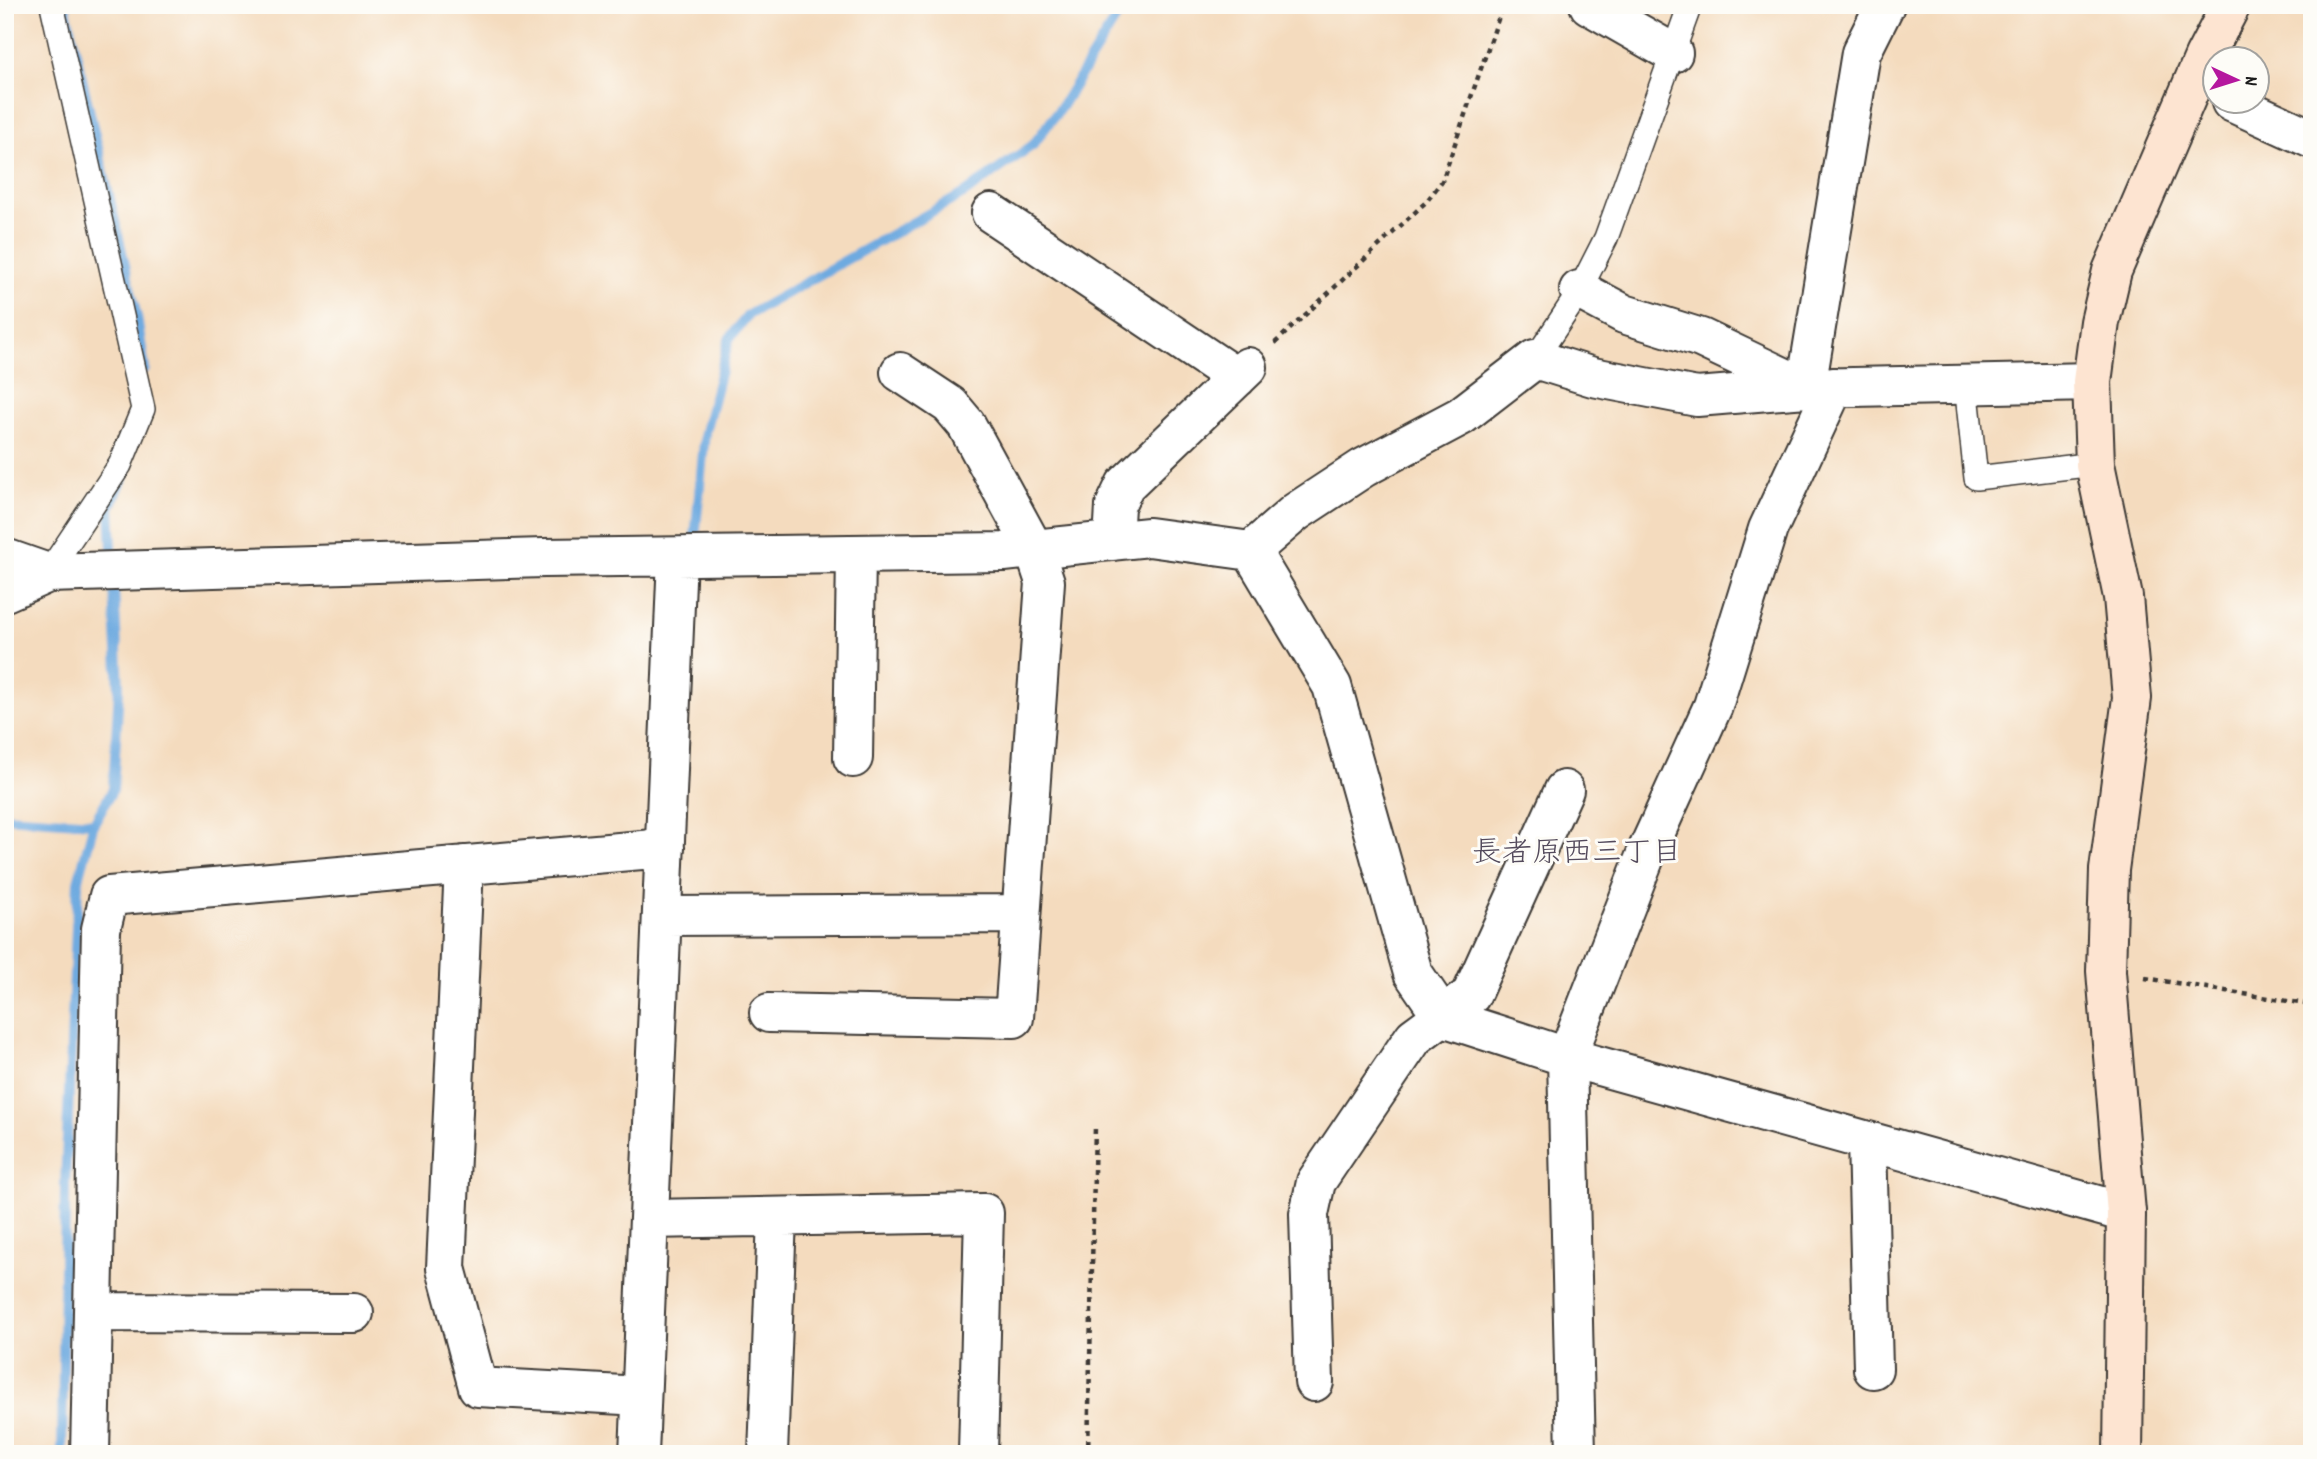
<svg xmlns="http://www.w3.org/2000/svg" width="2317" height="1459" font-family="Dekko,'Klee One',sans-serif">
<rect width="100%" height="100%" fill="#fdfcf7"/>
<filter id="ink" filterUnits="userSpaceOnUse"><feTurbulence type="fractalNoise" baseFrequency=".0143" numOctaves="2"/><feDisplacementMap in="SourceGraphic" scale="14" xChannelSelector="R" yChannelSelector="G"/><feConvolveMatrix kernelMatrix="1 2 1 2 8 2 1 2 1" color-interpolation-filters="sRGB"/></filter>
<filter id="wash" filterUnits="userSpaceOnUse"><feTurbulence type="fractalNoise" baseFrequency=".00686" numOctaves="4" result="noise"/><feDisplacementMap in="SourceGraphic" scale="28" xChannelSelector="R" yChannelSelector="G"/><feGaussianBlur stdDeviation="1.57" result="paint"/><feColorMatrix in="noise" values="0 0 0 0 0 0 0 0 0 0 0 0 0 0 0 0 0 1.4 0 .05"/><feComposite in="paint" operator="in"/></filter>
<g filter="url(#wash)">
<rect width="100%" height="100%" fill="#f4dbbe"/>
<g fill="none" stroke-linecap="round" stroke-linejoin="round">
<!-- stream -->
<path stroke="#6eaae0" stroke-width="10" d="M65,5L137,317L145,369
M694,549L705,432L729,339L748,315L965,193L1033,145L1061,107L1124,5
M5,817L94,823
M62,1454L65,1185L78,882L94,823L113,789L119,689L110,508L125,474"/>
</g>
</g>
<g filter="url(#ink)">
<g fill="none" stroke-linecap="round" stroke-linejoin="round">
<defs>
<path id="lane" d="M1535,359L1576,297L1606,238L1690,5
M1966,384L1976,478L2095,464
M48,573L120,465L143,409L52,5"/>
<path id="street" d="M1589,5L1673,53
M2231,102L2312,139
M991,213L1237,378
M1579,290L1624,314L1701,338L1804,387
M1806,388L1861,53L1885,5
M1113,541L1115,506L1125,485L1248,367
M1251,551L1332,686L1413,973L1443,1017L1567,1057L2126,1213
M5,558L48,573L544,558L1004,552L1149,537L1251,551L1296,512L1363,468L1461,416L1535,359L1593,377L1697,397L1806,388L2092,382
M5,592L48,573
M853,758L856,554
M464,865L446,1268L478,1387L641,1396
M662,916L1021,914
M769,1013L1014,1018L1045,582L1034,549L966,424L950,405L900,372
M1867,1141L1873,1369
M649,1219L984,1213L978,1454
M93,1312L354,1313
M1314,1382L1309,1214L1316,1182L1414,1037L1471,995L1564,790
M90,1454L101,929L109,896L665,848
M639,1454L677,557
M768,1454L777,1217
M1576,1454L1567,1057L1648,849L1713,706L1768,529L1834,387"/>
<path id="secondary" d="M2123,1454L2126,1213L2106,971L2109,870L2132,698L2123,597L2095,464L2092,382L2100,322L2112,271L2204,57L2231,5"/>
</defs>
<!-- lane casing -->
<use href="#lane" stroke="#3c3934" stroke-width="26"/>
<!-- street casing -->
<use href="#street" stroke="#3c3934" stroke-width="42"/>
<!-- secondary casing -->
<use href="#secondary" stroke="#3c3934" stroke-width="42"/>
<!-- path -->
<path stroke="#3c3934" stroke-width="4.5" stroke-dasharray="5 5" stroke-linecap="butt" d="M1275,343L1427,201L1442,181L1503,5
M2145,978L2312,1005
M1088,1454L1095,1126"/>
<!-- lane -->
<use href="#lane" stroke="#fff" stroke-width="23"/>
<!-- street -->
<use href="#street" stroke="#fff" stroke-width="38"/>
<!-- secondary -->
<use href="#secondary" stroke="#fde4d1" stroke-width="38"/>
</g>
</g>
<g text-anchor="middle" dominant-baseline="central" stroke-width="6" stroke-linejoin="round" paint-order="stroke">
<!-- neighbourhood labels -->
<g font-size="30" fill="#544b5d" stroke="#fdfcf7">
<text x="1577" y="855">長者原西三丁目</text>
</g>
</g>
<!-- margin -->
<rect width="2317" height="1459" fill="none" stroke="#fdfcf7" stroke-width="28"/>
<!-- north arrow -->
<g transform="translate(2236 80) rotate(94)"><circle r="33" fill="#fdfcf7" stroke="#a3a29f" stroke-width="2"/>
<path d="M0-5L12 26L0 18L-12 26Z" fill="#b5179e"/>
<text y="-10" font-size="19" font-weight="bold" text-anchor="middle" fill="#1c1c1c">N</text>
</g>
</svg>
